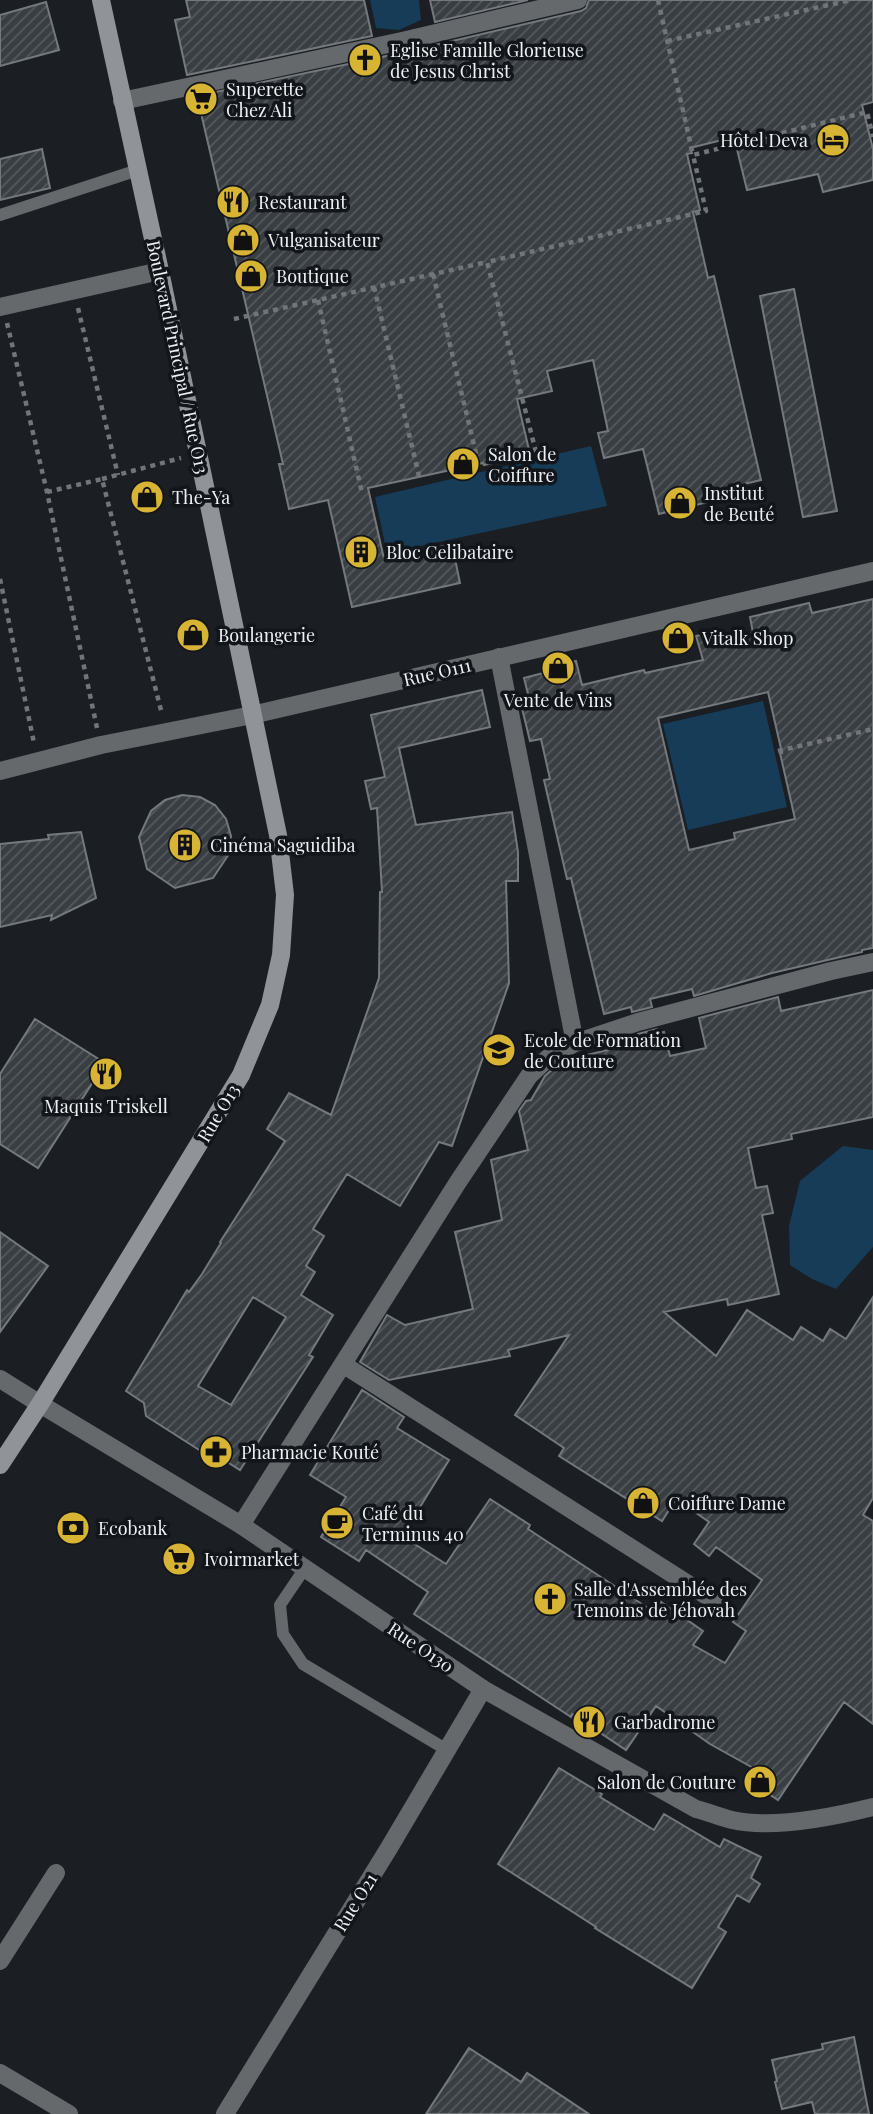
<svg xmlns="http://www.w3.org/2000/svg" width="873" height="2114" font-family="'Playfair Display',serif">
<defs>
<pattern id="building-hatch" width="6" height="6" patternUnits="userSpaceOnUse" patternTransform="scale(1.75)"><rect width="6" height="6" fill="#393e42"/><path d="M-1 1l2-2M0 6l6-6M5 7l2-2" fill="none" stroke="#565a5e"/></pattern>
</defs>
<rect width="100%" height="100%" fill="#1b1f23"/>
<!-- grass -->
<path fill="#163c57" d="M370,0H419L421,20L399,30L376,28Z
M591,446L607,506L387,553L375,497Z
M763,701L787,807L688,830L663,724Z
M843,1146L873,1150V1247L836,1289L812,1279L790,1265L789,1226L800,1181Z"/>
<!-- building -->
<path fill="url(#building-hatch)" stroke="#74797e" stroke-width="2" fill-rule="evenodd" d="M186,0H364L372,36L187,75L175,20L190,17Z
M430,0H528L435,22Z
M589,0H873V102L862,105L873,149V180L823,192L818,174L747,190L734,137L690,148L692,153L687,154L700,210L693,212L708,278L714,276L761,480L706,493L708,502L659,514L643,449L604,458L598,433L608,431L593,360L547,371L552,391L517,399L530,454L484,465L483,463L368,488L384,559L452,544L460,583L352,607L328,500L289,509L279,464H283L197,96L405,52L581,11L586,8Z
M46,2L59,50L0,66V15Z
M42,149L50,188L0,200V159Z
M794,289L837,511L803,517L760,296Z
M873,599V948L862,950V952L772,973L694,996L692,989L650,999L652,1007L632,1012L631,1007L604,1014L571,878L567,879L544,780L550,779L541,739L530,741L520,700L529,698L524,678L555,670V666L576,661L582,685L644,670L645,673L703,660L696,636L716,631L718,641L753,633L750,617L809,603L812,613ZM768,692L782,753H780L795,819L734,833L735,839L689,850L658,718Z
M482,690L490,727L399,748L416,825L512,812L518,852V881H506L509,983L452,1146L439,1142L400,1206L347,1174L313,1229L324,1236L306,1266L315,1272L301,1295L333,1315L309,1355L313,1357L240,1470L210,1451L207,1455L146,1416L144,1403L126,1391L187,1290L189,1292L202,1274L221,1243L220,1242L285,1141L267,1129L289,1093L331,1115L379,978L380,892H382L377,808L371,809L365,781L385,777L371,715ZM253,1297L286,1317L231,1405L198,1386Z
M182,795L200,797L215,805L226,819L231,836L229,854L213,878L175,888L147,869L139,837L151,811L165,800Z
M81,832L96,898L51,920L52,915L0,927V844L49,839L48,835Z
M873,990V1117L791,1134L792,1139L748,1148L756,1188L767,1186L773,1213L762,1215L779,1294L728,1305L727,1299L664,1312L716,1356L747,1310L793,1340L801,1327L823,1341L830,1329L846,1339L873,1297V1498L863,1515L873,1521V1724L844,1702L778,1800L748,1780L755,1769L710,1744L656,1706L626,1750L572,1714L571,1717L414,1614L428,1592L366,1550L359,1561L321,1537L346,1497L310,1475L362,1390L404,1417L397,1428L449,1460L402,1536L446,1564L490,1499L530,1525L528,1529L654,1612L661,1602L703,1631L693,1645L725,1663L746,1631L733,1622L762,1580L716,1547L709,1556L694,1544L709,1522L676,1499L662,1521L559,1456L564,1448L515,1415L569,1335L508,1350L510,1356L389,1380L360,1362L387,1315L405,1325L473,1309L455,1232L502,1220L491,1160L528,1150L519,1111L526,1101L531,1100L545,1076L555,1067L567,1060L640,1042L638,1034L657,1029L659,1033L664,1032L670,1056L706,1048L699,1018L778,997L781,1011Z
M35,1019L105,1063L38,1168L0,1144V1074Z
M0,1232L48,1266L0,1332Z
M559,1768L602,1794L600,1797L654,1830L664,1814L720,1847L724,1839L761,1857L751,1878L760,1884L749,1902L737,1895L718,1927L726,1932L692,1988L595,1928L596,1927L498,1864Z
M854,2037L869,2114H815L812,2102L782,2109L775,2082L777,2081L772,2060L823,2049L822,2044Z
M469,2048L521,2082L527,2073L589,2114H426Z"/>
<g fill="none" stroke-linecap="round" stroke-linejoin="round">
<!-- path -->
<path stroke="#717578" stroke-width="4.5" stroke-dasharray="5 5" stroke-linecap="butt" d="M658,0L693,155
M667,41L851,0
M433,274L479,466
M374,287L419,476
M318,300L362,493
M78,308L118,475
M234,319L487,262
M7,323L47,492L97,728
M536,452L487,262L706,211L693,155L867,112L873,137
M102,479L181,458
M47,492L102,479L162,714
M0,579L34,743
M778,751L873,729"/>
<!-- service -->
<path stroke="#66696b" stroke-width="12" d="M0,215L138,170
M305,1568L280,1605L283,1634L303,1664L447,1750"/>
<!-- minor -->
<path stroke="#66696b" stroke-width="18" d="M122,101L402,41L578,0
M0,307L160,271
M499,657L575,1043
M0,771L101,745L252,715L873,571
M344,1365L721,1605
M0,1379L40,1404
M241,1525L458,1182L529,1076L548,1058L575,1043L638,1022L831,971L873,962
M0,1961L56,1873
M0,2073L69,2114
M225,2114L389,1848L483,1689"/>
<!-- tertiary -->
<path stroke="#66696b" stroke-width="18" d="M40,1404L241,1525L483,1689L696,1809C708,1812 720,1817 732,1820C772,1829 833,1817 873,1807"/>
<!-- secondary -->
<path stroke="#909397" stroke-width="18" d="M0,1465L40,1404L241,1075L270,1005L281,955L285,895L278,835L160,271L101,0"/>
</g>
<!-- icons -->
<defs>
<symbol id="church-disc" viewBox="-11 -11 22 22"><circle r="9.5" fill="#d7b434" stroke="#12161a"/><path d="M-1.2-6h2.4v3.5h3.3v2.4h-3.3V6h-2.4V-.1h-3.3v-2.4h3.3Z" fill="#111"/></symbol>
<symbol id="supermarket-disc" viewBox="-11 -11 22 22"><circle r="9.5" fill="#d7b434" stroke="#12161a"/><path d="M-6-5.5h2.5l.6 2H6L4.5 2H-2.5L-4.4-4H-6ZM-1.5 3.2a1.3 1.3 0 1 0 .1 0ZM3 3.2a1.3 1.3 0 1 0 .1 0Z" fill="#111"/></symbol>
<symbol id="hotel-disc" viewBox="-11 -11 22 22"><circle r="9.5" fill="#d7b434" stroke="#12161a"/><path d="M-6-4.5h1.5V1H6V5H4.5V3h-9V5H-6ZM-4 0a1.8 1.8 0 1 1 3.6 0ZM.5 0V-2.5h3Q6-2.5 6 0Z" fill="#111"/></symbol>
<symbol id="restaurant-disc" viewBox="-11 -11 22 22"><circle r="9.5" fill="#d7b434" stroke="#12161a"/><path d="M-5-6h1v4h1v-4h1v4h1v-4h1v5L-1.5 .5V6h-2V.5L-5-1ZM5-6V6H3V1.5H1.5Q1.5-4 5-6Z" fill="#111"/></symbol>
<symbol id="shop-disc" viewBox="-11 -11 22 22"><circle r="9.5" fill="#d7b434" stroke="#12161a"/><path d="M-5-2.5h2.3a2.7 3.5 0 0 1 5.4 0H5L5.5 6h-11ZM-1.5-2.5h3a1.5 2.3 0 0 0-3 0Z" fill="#111"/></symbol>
<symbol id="building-disc" viewBox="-11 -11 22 22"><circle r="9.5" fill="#d7b434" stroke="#12161a"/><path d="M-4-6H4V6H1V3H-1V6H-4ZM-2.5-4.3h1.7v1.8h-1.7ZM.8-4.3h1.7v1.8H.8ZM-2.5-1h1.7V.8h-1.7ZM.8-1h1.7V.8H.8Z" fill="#111"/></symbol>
<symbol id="school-disc" viewBox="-11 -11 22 22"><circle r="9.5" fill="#d7b434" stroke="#12161a"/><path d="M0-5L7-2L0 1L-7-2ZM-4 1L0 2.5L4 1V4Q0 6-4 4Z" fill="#111"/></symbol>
<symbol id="pharmacy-disc" viewBox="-11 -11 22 22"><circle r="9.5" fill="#d7b434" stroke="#12161a"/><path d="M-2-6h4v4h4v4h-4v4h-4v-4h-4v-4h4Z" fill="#111"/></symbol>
<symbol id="cafe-disc" viewBox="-11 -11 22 22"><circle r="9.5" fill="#d7b434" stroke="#12161a"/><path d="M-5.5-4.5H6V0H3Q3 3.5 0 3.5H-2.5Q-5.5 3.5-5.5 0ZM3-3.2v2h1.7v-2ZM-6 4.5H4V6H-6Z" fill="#111"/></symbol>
<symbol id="bank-disc" viewBox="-11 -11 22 22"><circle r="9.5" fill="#d7b434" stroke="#12161a"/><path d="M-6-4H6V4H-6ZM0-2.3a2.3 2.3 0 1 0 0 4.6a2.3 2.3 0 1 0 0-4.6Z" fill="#111"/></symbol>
</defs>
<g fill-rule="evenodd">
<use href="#church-disc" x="346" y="41" width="38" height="38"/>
<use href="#supermarket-disc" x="182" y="80" width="38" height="38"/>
<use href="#hotel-disc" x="814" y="121" width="38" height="38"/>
<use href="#restaurant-disc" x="214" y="183" width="38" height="38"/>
<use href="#shop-disc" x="224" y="221" width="38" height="38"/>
<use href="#shop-disc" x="232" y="257" width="38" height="38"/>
<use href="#shop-disc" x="444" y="445" width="38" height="38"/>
<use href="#shop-disc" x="128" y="478" width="38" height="38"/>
<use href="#shop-disc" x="661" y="484" width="38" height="38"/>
<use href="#building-disc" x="342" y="533" width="38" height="38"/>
<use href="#shop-disc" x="174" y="616" width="38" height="38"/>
<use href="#shop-disc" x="659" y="619" width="38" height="38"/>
<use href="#shop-disc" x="539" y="649" width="38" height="38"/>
<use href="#building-disc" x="166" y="826" width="38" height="38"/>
<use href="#school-disc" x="480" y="1031" width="38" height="38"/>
<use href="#restaurant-disc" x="87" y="1055" width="38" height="38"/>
<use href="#pharmacy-disc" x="197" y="1433" width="38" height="38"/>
<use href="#shop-disc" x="624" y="1484" width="38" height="38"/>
<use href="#cafe-disc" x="318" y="1504" width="38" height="38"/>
<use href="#bank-disc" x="54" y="1509" width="38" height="38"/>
<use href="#supermarket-disc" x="160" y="1540" width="38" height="38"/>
<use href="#church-disc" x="531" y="1580" width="38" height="38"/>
<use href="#restaurant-disc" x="570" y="1703" width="38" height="38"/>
<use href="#shop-disc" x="741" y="1763" width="38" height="38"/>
</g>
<g text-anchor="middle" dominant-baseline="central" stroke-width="7" stroke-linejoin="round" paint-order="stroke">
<!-- poi labels -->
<g font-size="18" fill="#eef1f3" stroke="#12161a" text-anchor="start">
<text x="390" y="50">Eglise Famille Glorieuse<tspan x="390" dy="21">de Jesus Christ</tspan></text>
<text x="226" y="89">Superette<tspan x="226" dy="21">Chez Ali</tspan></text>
<text x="808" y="140" text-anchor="end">Hôtel Deva</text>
<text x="258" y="202">Restaurant</text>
<text x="268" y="240">Vulganisateur</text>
<text x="276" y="276">Boutique</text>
<text x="488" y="454">Salon de<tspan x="488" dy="21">Coiffure</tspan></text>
<text x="704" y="493">Institut<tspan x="704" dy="21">de Beuté</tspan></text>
<text x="172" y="497">The-Ya</text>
<text x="386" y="552">Bloc Celibataire</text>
<text x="218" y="635">Boulangerie</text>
<text x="702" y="638">Vitalk Shop</text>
<text x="558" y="700" text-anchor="middle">Vente de Vins</text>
<text x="210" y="845">Cinéma Saguidiba</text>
<text x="524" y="1040">Ecole de Formation<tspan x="524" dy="21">de Couture</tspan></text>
<text x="106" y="1106" text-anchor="middle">Maquis Triskell</text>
<text x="241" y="1452">Pharmacie Kouté</text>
<text x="668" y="1503">Coiffure Dame</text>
<text x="362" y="1513">Café du<tspan x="362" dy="21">Terminus 40</tspan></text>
<text x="98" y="1528">Ecobank</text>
<text x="204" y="1559">Ivoirmarket</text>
<text x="574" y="1589">Salle d'Assemblée des<tspan x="574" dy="21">Temoins de Jéhovah</tspan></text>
<text x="614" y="1722">Garbadrome</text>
<text x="736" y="1782" text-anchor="end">Salon de Couture</text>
</g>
<!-- street labels -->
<g font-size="18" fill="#eef1f3" stroke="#12161a">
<text transform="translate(178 357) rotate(78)">Boulevard Principal / Rue O13</text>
<text transform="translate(437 672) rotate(-13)">Rue O111</text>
<text transform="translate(218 1113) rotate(-59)">Rue O13</text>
<text transform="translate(421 1647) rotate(34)">Rue O130</text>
<text transform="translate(355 1902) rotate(-58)">Rue O21</text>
</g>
</g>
</svg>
